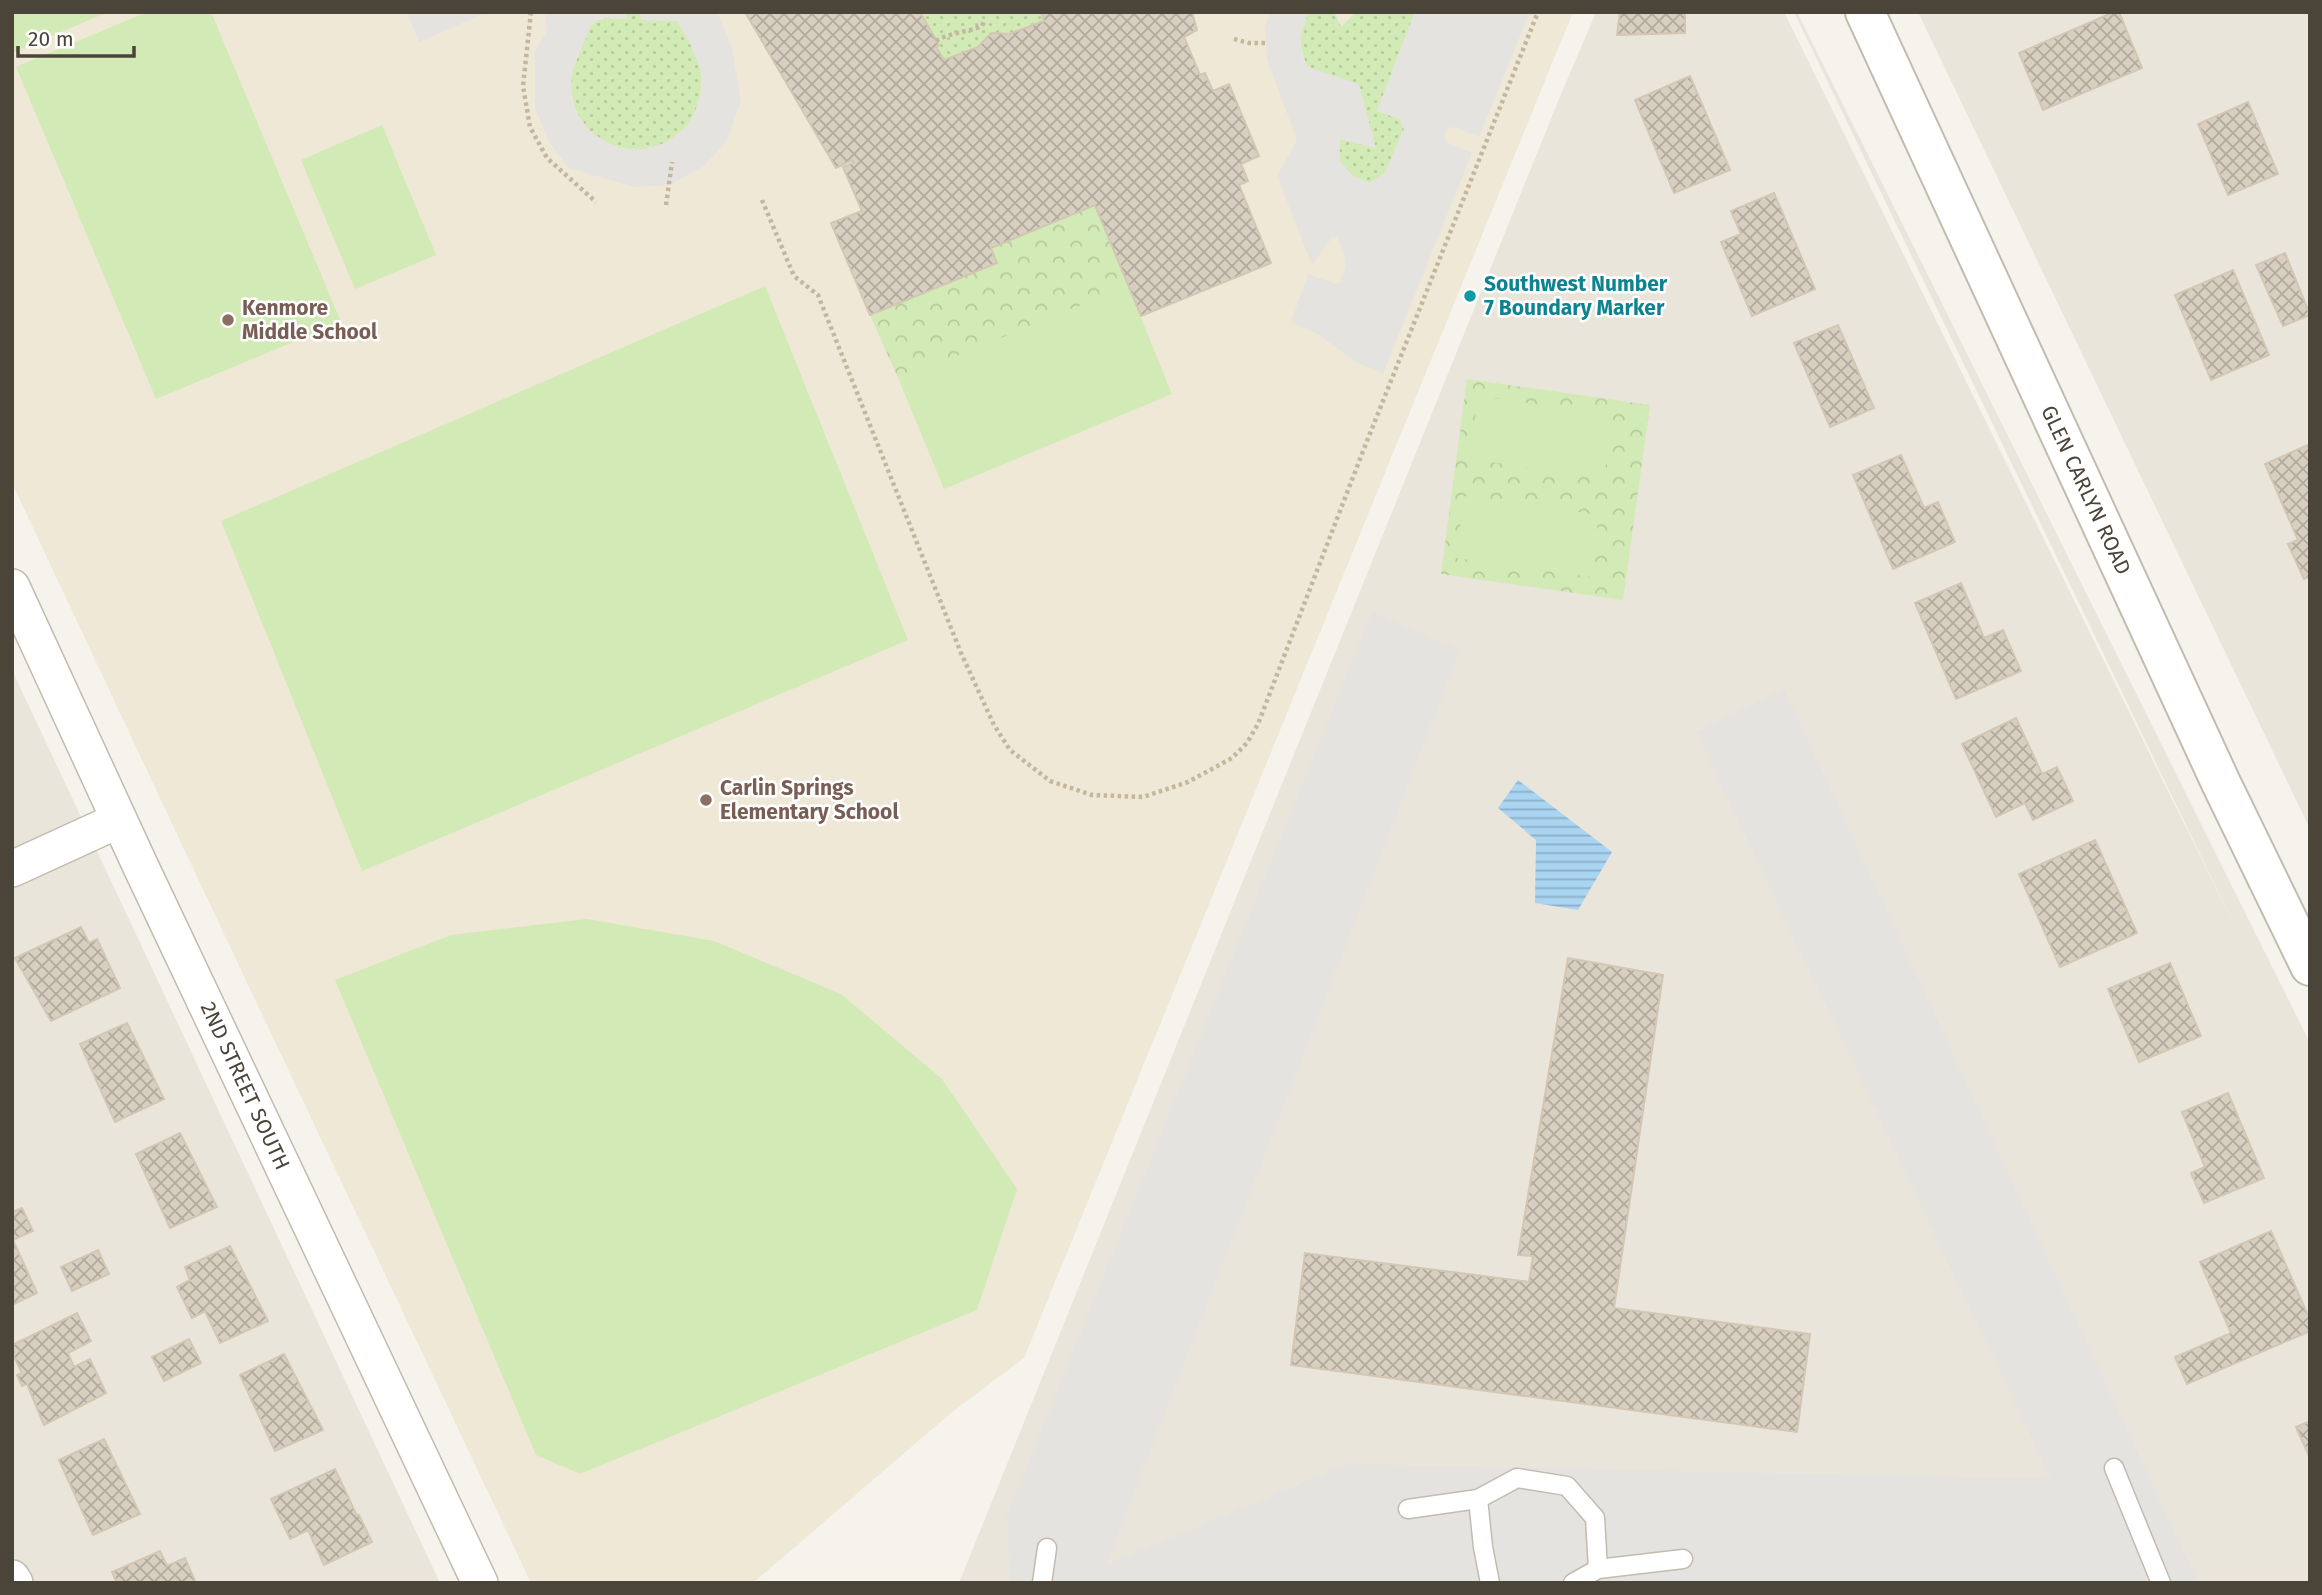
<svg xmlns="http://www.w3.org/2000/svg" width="2322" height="1595" font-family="'Fira Sans',sans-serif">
<defs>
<pattern id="grass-dots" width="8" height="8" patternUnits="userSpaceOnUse" patternTransform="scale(1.75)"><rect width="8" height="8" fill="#d2eab5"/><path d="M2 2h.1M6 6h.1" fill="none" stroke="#b6ca9c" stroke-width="1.8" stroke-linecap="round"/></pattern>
<pattern id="park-crowns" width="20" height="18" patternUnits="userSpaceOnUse" patternTransform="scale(1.75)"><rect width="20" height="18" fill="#d2eab5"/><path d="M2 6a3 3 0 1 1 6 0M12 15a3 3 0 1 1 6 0" fill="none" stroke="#b6ca9c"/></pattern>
<pattern id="water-rules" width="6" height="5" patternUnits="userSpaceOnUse" patternTransform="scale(1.75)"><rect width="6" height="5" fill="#a9d4f2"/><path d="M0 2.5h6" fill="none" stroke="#8caec5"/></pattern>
<pattern id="building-cross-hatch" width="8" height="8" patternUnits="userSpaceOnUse" patternTransform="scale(1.75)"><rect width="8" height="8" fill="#d8cfc1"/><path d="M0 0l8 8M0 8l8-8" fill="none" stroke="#b1aa9e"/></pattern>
</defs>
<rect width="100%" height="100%" fill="#f6f3ec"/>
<!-- residential -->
<path fill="#eae5da" d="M1596,12H1784L2239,935L1794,12H1797L2310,1043V1583H959L1559,99Z
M1918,12H2310V829Z
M12,670L120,900L440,1583H12Z"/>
<!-- education -->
<path fill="#efe8d6" d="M12,12H1573L1024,1358L951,1413L753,1583H531L182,845L12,483Z"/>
<!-- grass -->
<path fill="url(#grass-dots)" d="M625,12H639L643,20L677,21C686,36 696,52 700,69C703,81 701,95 697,106C670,188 536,146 580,48C595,17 593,17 627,19Z
M920,12H1041L1044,21L1009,34H991L978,47L944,60L936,47L939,45Z
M1308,12H1334L1341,27L1356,12H1415L1377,111L1400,119L1404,129L1385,173L1370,183L1353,176L1339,161L1340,139L1375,148L1308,67C1299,50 1297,29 1308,12Z"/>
<!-- park -->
<path fill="url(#park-crowns)" d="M1095,205L1128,286L899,380L870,315L997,263L991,248Z
M1467,379L1650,405L1623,600L1441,574Z"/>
<!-- pitch -->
<path fill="#d2eab5" d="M12,12H108L12,53Z
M147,12H211L341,322L156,399L16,67Z
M382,125L436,255L355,289L301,160Z
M765,286L908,640L362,871L221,521Z
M1128,286L1172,394L944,489L899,380Z
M1478,396L1613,415L1604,478L1470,459Z
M1464,496L1599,515L1590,577L1456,558Z
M587,919L714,941L841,994L942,1079L1017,1189L977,1310L580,1474L536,1455L335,980L451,935Z"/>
<!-- parking -->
<path fill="#e5e3e0" d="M407,12H488L419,42Z
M545,12H625L628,19L601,18L592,23L571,74V98L576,112L590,131L609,144L623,149H645L667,142L685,128L694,116L701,94V71L690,43L677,21L642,20L639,12H717L732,48L741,101L726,142L704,166L670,185L634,187L569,168L549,142L535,108V51L547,31Z
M1271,12H1308L1300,40L1302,56L1308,67L1359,84L1376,148L1340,139L1339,160L1353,176L1370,183L1385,173L1404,129L1400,119L1377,111L1415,12H1530L1479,137L1454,127L1447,129L1444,138L1448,143L1472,153L1383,374L1356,362L1316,333L1291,322L1308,274L1336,284L1340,282L1345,267V258L1337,237H1332L1312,265L1277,176L1297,140L1267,59L1265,26Z
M1372,612L1460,650L1106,1565L1348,1464L2051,1479L1696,732L1784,689L2198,1583H1010L1007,1515Z"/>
<!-- water -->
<path fill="url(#water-rules)" d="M1518,780L1612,852L1578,910L1535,903L1536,840L1498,808Z"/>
<!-- building -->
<path fill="url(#building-cross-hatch)" stroke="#d3c7b4" stroke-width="2" d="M745,12H920L939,45L936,47L944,60L978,47L991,33L1009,34L1044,21L1041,12H1192L1197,30L1184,37L1200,75L1205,73L1213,91L1229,84L1259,156L1241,164L1248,181L1239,185L1271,263L1141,316L1095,205L991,248L997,263L870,315L831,223L862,211L843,167L853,163L852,160L836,168Z
M1620,12H1685V33L1617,35Z
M2114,12H2119L2142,68L2043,110L2019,53Z
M1690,76L1730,170L1674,193L1635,100Z
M2248,102L2278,174L2228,195L2198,124Z
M1774,193L1815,289L1752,316L1721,242L1741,234L1731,211Z
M2285,253L2310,315L2283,326L2256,265Z
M2233,270L2269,355L2211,380L2175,295Z
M1838,325L1874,408L1830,427L1794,343Z
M2310,444V577L2304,579L2288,544L2298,540L2265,464Z
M1901,455L1924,508L1938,502L1955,542L1893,569L1853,475Z
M1961,583L1984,638L2003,630L2021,671L1956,699L1915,603Z
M2016,718L2042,774L2057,767L2073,801L2033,820L2025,803L1996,817L1962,744Z
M2095,840L2137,933L2060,967L2019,874Z
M81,927L89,943L97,939L120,988L51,1021L15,958Z
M1568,958L1663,975L1614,1308L1810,1334L1797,1432L1291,1365L1305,1253L1529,1282L1533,1256L1518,1255Z
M2170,963L2201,1036L2139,1062L2108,989Z
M127,1023L164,1099L115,1122L80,1044Z
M2228,1093L2264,1178L2204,1203L2191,1173L2205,1167L2182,1112Z
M180,1133L217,1207L170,1228L136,1154Z
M22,1208L33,1231L13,1240L37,1293L12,1305V1212Z
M2271,1231L2310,1320V1331L2187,1384L2175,1357L2231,1333L2200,1262Z
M230,1246L268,1321L220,1343L205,1311L192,1318L177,1287L190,1280L185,1267Z
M98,1250L109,1274L72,1291L61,1267Z
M77,1313L91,1341L68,1353L74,1367L90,1359L106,1393L44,1425L27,1384L22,1386L17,1375L22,1373L12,1353V1345Z
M189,1339L201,1363L164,1381L152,1357Z
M284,1354L323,1430L275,1451L240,1375Z
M2310,1421V1458L2296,1427Z
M104,1439L140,1514L93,1535L59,1460Z
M335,1469L357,1516L359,1515L372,1542L324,1565L308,1530L290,1539L271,1499Z
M160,1551L167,1566L185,1558L196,1583H117L112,1572Z"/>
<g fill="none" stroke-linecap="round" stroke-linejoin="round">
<defs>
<path id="service" d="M2114,1468L2161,1583
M1408,1509L1478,1499
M1598,1569L1683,1559
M1042,1583L1047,1548
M1490,1583L1483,1547L1478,1499L1517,1478L1567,1486L1595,1518L1598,1569L1573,1583"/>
<path id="minor" d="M12,587L140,865L480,1583
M12,869L119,820
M12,1578L15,1583"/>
<path id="tertiary" d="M1865,12L2221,783L2310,966"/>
</defs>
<!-- service casing -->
<use href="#service" stroke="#c2bbae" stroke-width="21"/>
<!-- minor casing -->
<use href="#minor" stroke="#c2bbae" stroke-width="38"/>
<!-- tertiary casing -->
<use href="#tertiary" stroke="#c2bbae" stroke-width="42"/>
<!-- path -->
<path stroke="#c4b79f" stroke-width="4.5" stroke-dasharray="3.5 3.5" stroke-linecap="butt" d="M531,12L523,86L530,127L547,158L596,202
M1234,39L1249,43H1266
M936,41C951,32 966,33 982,26L985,19
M762,200L794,276L818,295L961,653L994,725L1010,750L1050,781L1092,795L1143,797L1188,782L1232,758L1247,743L1258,724L1365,446L1538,12
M666,205L672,162"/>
<!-- service -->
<use href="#service" stroke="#fff" stroke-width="18"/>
<!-- minor -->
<use href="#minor" stroke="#fff" stroke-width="35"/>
<!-- tertiary -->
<use href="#tertiary" stroke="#fff" stroke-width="38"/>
</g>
<!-- markers -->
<circle fill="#0f9aa8" stroke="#fff" stroke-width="2.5" cx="1470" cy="296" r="7"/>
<g fill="#8d6e63" stroke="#fff" stroke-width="2.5">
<circle cx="228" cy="320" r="7"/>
<circle cx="706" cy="800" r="7"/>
</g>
<g text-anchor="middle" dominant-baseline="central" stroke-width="5" stroke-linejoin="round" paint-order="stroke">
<!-- culture labels -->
<g font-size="21" font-weight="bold" fill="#0d838f" stroke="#fff" text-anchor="start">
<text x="1484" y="284">Southwest Number<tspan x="1484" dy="24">7 Boundary Marker</tspan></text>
</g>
<!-- education labels -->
<g font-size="21" font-weight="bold" fill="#785e54" stroke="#fff" text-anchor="start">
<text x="242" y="308">Kenmore<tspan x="242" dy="24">Middle School</tspan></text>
<text x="720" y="788">Carlin Springs<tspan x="720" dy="24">Elementary School</tspan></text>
</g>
<!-- street labels -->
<g font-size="21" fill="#4b4439" stroke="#fff">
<text transform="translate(2086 490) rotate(65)">GLEN CARLYN ROAD</text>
<text transform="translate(245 1086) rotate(65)">2ND STREET SOUTH</text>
</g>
</g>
<!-- border -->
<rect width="2322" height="1595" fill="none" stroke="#4b4439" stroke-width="28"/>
<!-- scale -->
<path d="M18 46v10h116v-10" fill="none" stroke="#4b4439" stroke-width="3.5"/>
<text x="28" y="46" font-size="21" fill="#4b4439" stroke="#ffffff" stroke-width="5" paint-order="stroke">20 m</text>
</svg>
